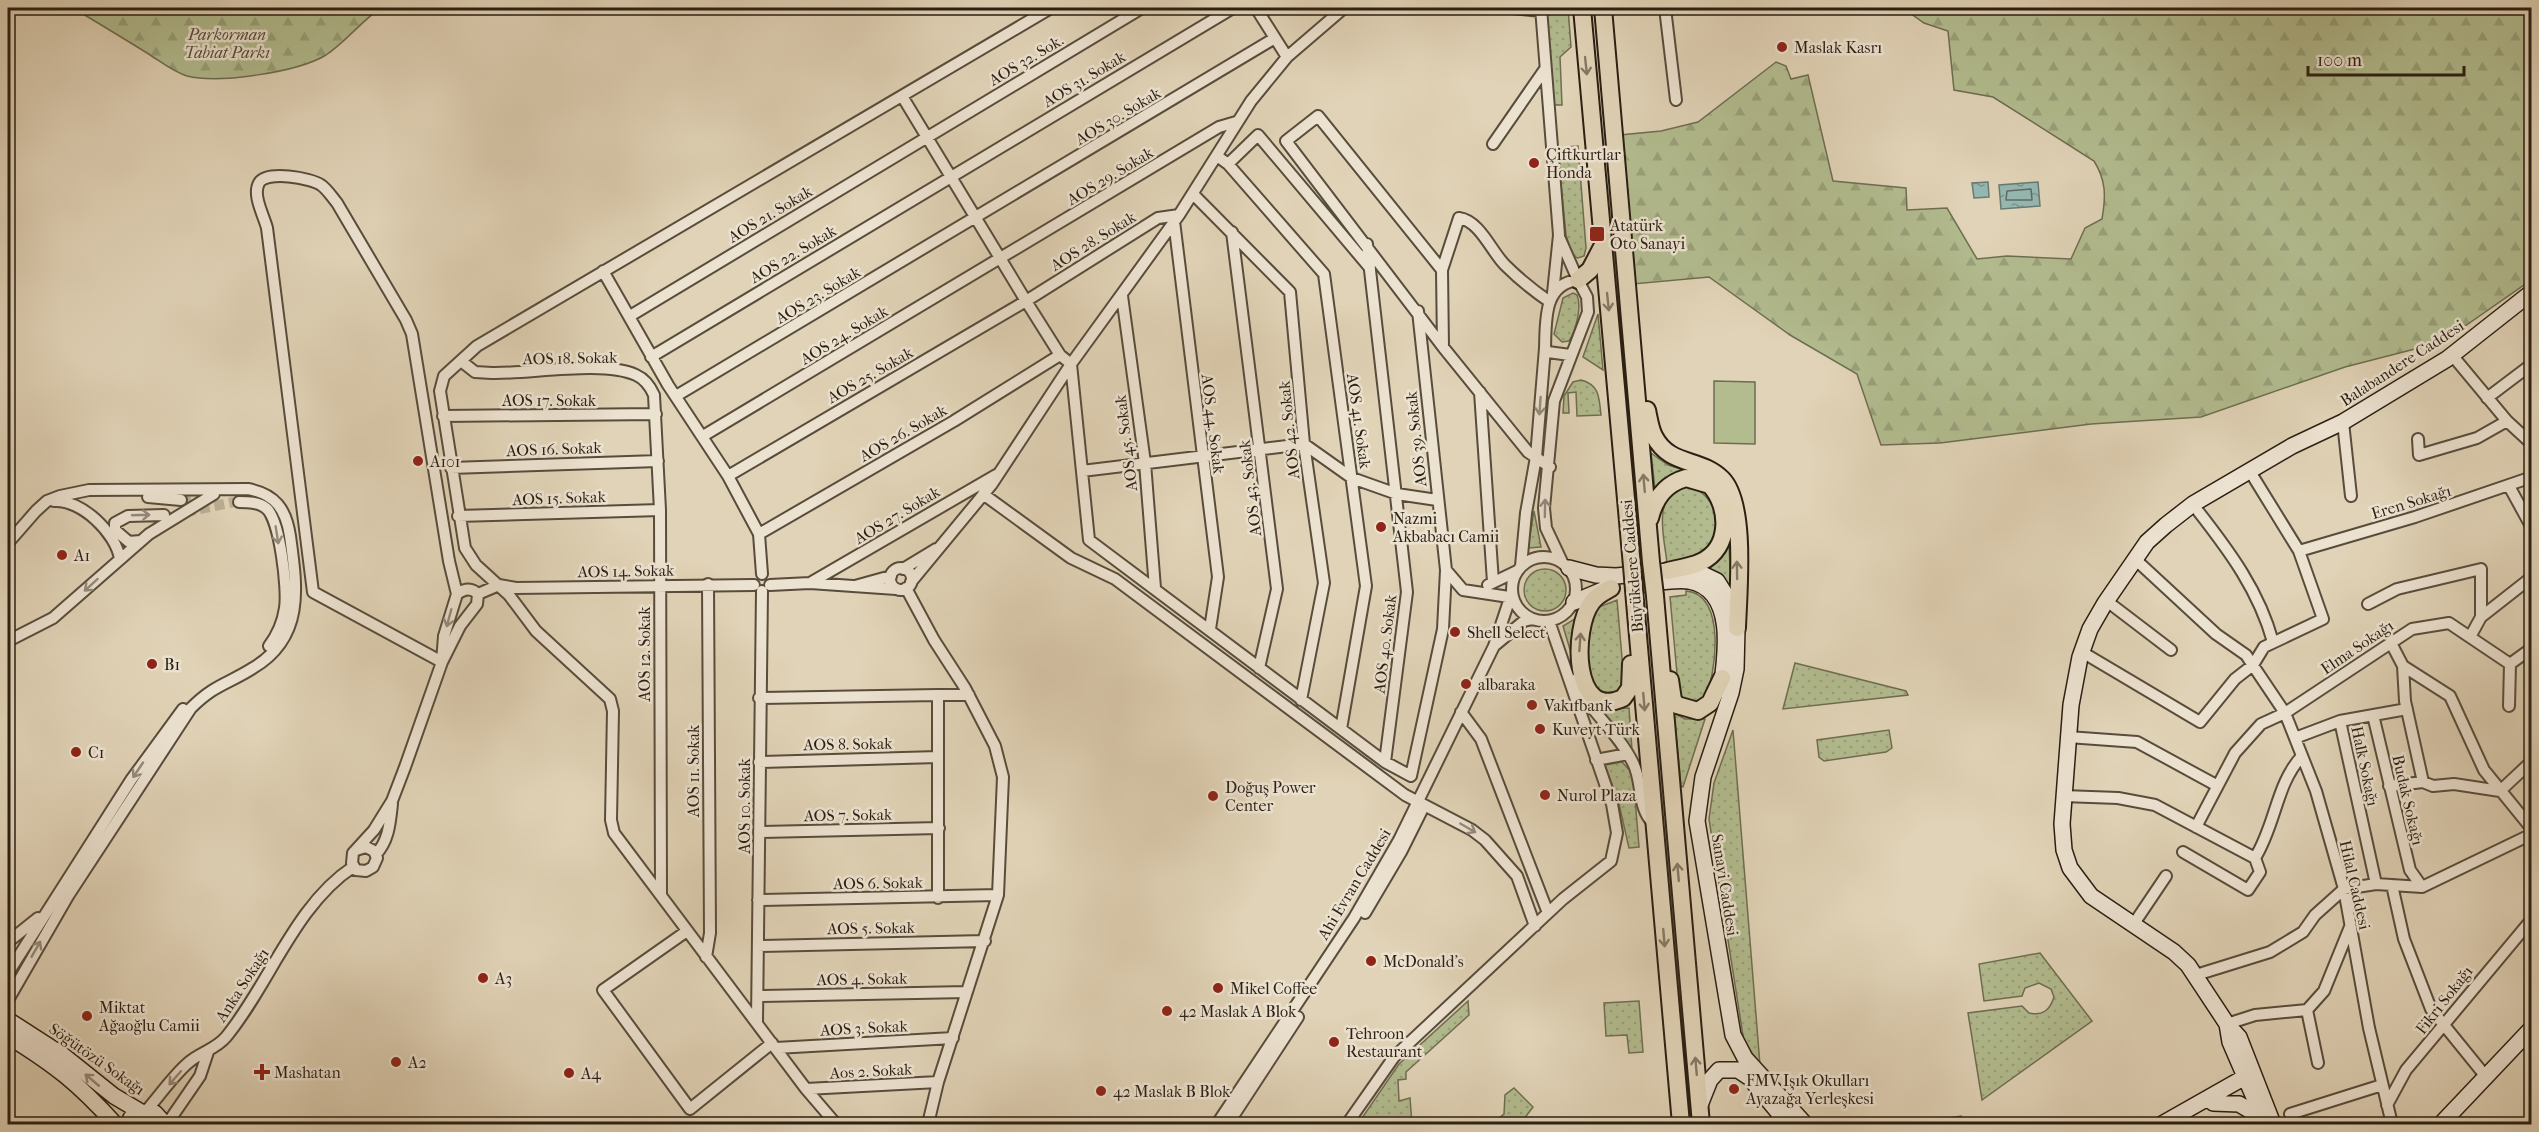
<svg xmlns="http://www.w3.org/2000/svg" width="2539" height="1132" font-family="'IM FELL French Canon',serif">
<defs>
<pattern id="grass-dots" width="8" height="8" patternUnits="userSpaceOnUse" patternTransform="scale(1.5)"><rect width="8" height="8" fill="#b2bc8f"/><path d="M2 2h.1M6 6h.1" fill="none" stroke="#99a17a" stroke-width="1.8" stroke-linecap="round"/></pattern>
<pattern id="forest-firs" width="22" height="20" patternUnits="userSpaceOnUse" patternTransform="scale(1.5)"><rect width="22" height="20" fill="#b2bc8f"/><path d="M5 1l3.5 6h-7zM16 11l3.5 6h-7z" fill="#99a17a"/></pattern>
<pattern id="water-ripples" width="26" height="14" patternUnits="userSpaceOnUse" patternTransform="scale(1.5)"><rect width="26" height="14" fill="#94b7b0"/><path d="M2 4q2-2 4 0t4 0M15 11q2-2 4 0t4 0" fill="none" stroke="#79948e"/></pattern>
</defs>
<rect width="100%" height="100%" fill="#e1d3b7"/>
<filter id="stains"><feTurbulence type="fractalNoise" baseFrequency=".00333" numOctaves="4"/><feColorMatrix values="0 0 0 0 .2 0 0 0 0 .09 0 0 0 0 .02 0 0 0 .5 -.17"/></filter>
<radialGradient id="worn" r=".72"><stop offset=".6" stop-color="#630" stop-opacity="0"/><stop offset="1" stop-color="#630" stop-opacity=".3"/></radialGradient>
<!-- grass -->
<path fill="url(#grass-dots)" stroke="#6e6e51" stroke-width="1.5" d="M1544,8H1568L1571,47L1560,57L1562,105H1550Z
M1578,146L1586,248L1584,256L1578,258L1572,256L1566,235L1559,164L1566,147Z
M1573,293L1577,295C1582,307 1576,330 1569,341L1562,342L1554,334L1563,298Z
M1598,314L1603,370L1583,357Z
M1581,380C1600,385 1599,398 1601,415L1577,416L1576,392L1568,393L1569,413H1563L1564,396L1573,382Z
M1651,453L1668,465L1684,470V473L1655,489Z
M1687,486C1718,493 1727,533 1703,553C1693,561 1679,561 1667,563C1664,535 1651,495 1687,486Z
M1534,511L1541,547L1528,548Z
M1729,545L1731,591L1714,571L1705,567L1721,557Z
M1524 590a21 21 0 1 1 42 0a21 21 0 1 1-42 0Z
M1686,591C1727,594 1716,674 1705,699C1696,703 1687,704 1679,696L1670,597L1686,595Z
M1617,600L1624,681L1623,687L1613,695C1609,694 1603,694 1599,692C1576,677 1590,629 1594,609Z
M1578,617L1574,663L1563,626Z
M1795,663L1906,691L1908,695L1783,709Z
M1629,708L1632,750L1597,709Z
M1674,713L1685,719H1705L1683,787L1681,786Z
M1733,730L1760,1065L1744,1042L1709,819L1714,783Z
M1889,730L1892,748L1886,752L1824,761L1819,757L1817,740Z
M1622,762L1633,774L1639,847L1629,848L1619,804L1605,765Z
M2040,953L2092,1021L1982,1100L1968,1013L2022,1006L2029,1013C2043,1016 2050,1010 2054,997L2051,989L2039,983L2025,988L2022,996L1984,1001L1979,964Z
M1468,1001L1469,1015L1406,1072V1079L1398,1080L1399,1101L1410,1098L1412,1124H1372L1362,1118L1399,1064Z
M1639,1001L1643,1052L1629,1053L1627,1035L1606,1036L1604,1003Z
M1514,1088L1533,1107L1520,1124H1491L1504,1114L1505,1095Z
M1962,1116L1951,1124H1906Z"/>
<!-- forest -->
<path fill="url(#forest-firs)" stroke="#6e6e51" stroke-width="1.5" d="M73,8H381C361,21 347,41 326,55C298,72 219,84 187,76C173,72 160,61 147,53C123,38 98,23 73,8Z
M1903,8H2531V280L2442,342L2345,367L2201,417L2091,424L1940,443L1881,445L1857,374L1790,335L1709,277L1633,284L1620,135L1661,131L1698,122L1776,62L1786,66L1791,79L1808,75L1833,181L1906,188L1907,210L1947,208L1977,259L2007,256L2071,259L2085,228L2102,219C2106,196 2106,180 2094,161L1993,97L1954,90L1948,31L1924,23Z"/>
<!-- pitch -->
<path fill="#b2bc8f" stroke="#6e6e51" stroke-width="1.5" d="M1714,381L1755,382V444L1714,443Z"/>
<!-- water -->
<path fill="url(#water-ripples)" stroke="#6a7a71" stroke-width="1.5" d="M1988,182L1989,197L1974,198L1972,183Z
M2038,182L2040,206L2001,209L1999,185Z"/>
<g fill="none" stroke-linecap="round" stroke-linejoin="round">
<!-- shore -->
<path stroke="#5f6b62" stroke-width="1.5" d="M2031,189L2032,200H2006L2007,191Z"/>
<!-- street-tunnel -->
<path stroke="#bcaf96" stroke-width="10" stroke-dasharray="10 5" stroke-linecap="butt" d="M181,500L208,501
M185,512L234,502"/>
<defs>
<path id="street" d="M1256,8L1287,57
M1512,8L1541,11
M1541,8L1559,235L1553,293
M1665,8L1676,100
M902,96L1026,301L1060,355L1071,364L1089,540L1385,762L1411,776L1443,629L1446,570L1418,311
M1493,144L1545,69
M1217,156L1228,164L1324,274L1366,586L1341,729
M1228,164L1258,135L1370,268
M1193,194L1290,292L1304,444L1324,583L1301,700
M1174,221L1218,577L1210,629
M1232,232L1277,589L1259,668
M1560,239L1578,280
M1367,244L1407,592L1385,762
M1442,270L1318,116L1286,141L1443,347L1528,452L1550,467
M603,271L668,385L728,476L759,534L762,574
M1122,296L1145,463L1155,588
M630,316L1142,8
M1443,347L1442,270L1459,218C1480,221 1491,251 1505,265C1519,279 1534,291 1550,302
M2452,355L2507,421L2532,444
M651,357L1233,8
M461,361L475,372L492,373C530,374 603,360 636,375C645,379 650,386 654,395L660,510L661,894
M1480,392L1493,582
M676,396L1275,38
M2487,398L2532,364
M443,416L656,414
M2343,422L2351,496
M703,436L1219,127L1236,122
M2418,439L2419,455L2477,438L2507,421
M451,468L658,461
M1082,471L1304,444L1352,478L1397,494L1437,500
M728,476L1026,301L1158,218L1179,215
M2509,486L2532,528
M983,494L1071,558L1115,579L1405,795L1472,830L1485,840L1517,876L1535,926
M148,497L181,500
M54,501C81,499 116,533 120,559
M239,502C248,502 258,502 266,508C280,519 288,590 285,608C283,622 278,634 269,646
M2198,511C2230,552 2259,591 2273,642
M458,516L660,510
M759,534L954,421L1060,355
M140,541L129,542L115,530V523L128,516L164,515
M8,543L36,511L47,501L60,496L89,490L248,489C275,494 286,509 290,536C297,587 305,637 253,668C228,684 215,684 191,708L68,896L8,1000
M2299,551L2415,517L2532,477
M1512 589a32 32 0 1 1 64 0a32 32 0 1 1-64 0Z
M2136,560L2216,634L2246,655L2285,713L2316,791L2344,889L2369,1028L2392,1124
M1562,562L1546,528L1544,508L1554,401L1588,312L1587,297L1578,280C1543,284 1546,321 1545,348L1548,352L1570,355
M1521,566L1526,513L1536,457L1545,348
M890 579a11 11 0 1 1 22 0a11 11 0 1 1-22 0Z
M903,569L936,549
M1446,570L1463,590L1509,597
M911,582L992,484L1071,364L1179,215L1251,101L1287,57L1344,8
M810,583L996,475
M770,585L810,583L896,589
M1488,585L1517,571
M855,586L891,576
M906,588L934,640L965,688L995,746L1003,777L998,895L938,1082L928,1124
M478,594L499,585L516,588L754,585
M2105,603L2112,605L2171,650
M2368,604L2397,589L2481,569V617L2470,637
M2481,617L2532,577
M8,641L53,618L149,534L214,494
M2391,643L2403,666L2450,696L2484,770L2532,829
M1494,646L1524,621L1532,619
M2082,652L2200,722L2235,679L2253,665L2264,647L2323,619L2299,551L2254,478
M442,662L313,592L267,228C264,216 252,195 259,183C266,170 311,178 321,185C327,189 332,197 337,203L406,320L412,334L449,561L457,594
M2403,666L2405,701L2423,782L2433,786L2454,784L2500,791L2532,761
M1574,680C1589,711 1618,732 1633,763C1643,782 1637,808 1653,823
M938,695H969
M759,698L938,695V898
M2509,706L2510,664L2532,648
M1461,712L1481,739L1548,913
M2373,715L2410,870L2422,887
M2068,737L2137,742L2216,785
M2295,738L2340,721
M1596,760L1628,754
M759,762L938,757
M2389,786L2423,782
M2063,796L2118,798L2155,805L2255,858C2276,824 2276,784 2302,756
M2196,827L2235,753L2261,724L2285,713L2412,629L2449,623L2510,664
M759,832L939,828
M356,850L366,847L374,851L377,858L373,867L366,871L356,870L352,863L353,853L374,830L392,801L405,767L442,662L444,636L457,594C464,589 471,587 478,594L477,604L460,626L442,662
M2183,852L2248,890L2260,872L2255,858
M376,854C389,841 390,821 392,804
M2376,884L2340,721L2407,709
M2392,885L2404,939L2431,1009L2487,1078
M758,900L998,895
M1365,913L1401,852L1424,806
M2133,925L2166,876
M687,931L603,990L690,1109L772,1043
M8,942L38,918
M758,946L985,941
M706,957L710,933L708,584
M8,973L131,780L183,709
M2196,975L2270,952L2303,932L2315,915L2344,889L2376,884L2422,887L2532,834
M758,996L967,992
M2307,1010L2318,1063
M757,1021L762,591
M2227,1024L2255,1015L2307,1010L2324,991L2350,927
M776,1048L953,1038
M806,1089L938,1082
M2387,1105L2406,1070L2532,919
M146,1111C160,1095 173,1076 188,1063C200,1052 215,1050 226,1037C269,985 295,905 353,867
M2290,1114L2382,1085
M167,1124L200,1076L208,1052
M836,1124L806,1089L614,833L611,820L613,711L610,699L536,631L509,595L476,565L465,548L440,391L444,376L477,346L1051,8
M1217,1124L1354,918L1399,840L1494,646L1512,592
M1228,1124L1298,1017
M1347,1124L1394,1057L1563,899L1611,861L1617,833L1612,804L1549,621"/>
<path id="secondary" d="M1569,568L1596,575L1616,576L1668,571H1696L1717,581L1732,605L1737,628L1736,669L1731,693L1703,777L1697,821L1733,1035L1745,1058L1805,1124
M1643,584C1658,583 1674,579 1689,581C1736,589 1726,655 1721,689
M1574,602L1605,589
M8,1020L64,1056L114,1096L141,1112L155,1113L165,1124
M2227,1024L2230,1042L2256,1102
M8,1036C55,1065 78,1083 115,1124
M1748,1076L1788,1124
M2213,1103L2239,1104L2261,1117
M1700,1105L1710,1080L1719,1070H1738L1750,1078
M128,1124L131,1118L141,1112
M2162,1124L2252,1073
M2273,1124L2239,1037L2227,1024L2188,965L2174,952L2091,896L2070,868L2064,850L2062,824L2071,705L2080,657L2090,629L2105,603L2147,542L2166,525L2193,504L2292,446L2343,422L2447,359L2532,292
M2441,1124L2532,1028"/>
<path id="primary" d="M1582,8L1632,566
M1603,8L1651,562
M1578,280L1590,270L1602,247
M1647,410C1649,419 1650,428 1654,436C1670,467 1700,457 1722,479C1747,504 1738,594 1737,628
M1650,518C1655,498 1665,484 1686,478L1710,485C1730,507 1731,548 1701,562C1691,567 1679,568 1668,571
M1611,588C1604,592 1597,595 1592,602C1572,628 1572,722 1623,698L1630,688L1631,664
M1655,596L1701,1124
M1635,602L1681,1124
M1670,680L1673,700L1677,705L1698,711L1710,703L1722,678"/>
</defs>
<!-- street casing -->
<use href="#street" stroke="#584c3c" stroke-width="14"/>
<!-- secondary casing -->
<use href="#secondary" stroke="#2a1f13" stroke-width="18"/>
<!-- primary casing -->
<use href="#primary" stroke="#2a1f13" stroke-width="20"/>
<!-- street -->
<use href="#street" stroke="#ece2d0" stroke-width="10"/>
<!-- secondary -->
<use href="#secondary" stroke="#ece2d0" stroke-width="15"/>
<!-- primary -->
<use href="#primary" stroke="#e1d3b7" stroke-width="16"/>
<defs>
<path id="primary-bridge" d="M1651,562L1655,596
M1632,566L1635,602"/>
</defs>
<!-- primary-bridge casing -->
<use href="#primary-bridge" stroke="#2a1f13" stroke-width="20" stroke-linecap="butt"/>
<!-- primary-bridge -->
<use href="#primary-bridge" stroke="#e1d3b7" stroke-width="16"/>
</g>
<!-- one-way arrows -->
<defs><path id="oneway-shaft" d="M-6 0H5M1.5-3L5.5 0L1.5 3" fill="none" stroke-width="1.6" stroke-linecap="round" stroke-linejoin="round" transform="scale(1.5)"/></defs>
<g stroke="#867965">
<use href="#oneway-shaft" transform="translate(1586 66) rotate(84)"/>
<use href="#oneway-shaft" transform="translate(1608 302) rotate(84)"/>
<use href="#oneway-shaft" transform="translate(1644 483) rotate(-95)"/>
<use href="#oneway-shaft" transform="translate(1737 570) rotate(-91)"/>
<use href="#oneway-shaft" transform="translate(1580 642) rotate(-86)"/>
<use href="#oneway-shaft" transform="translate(1644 702) rotate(85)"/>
<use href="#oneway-shaft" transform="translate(1678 872) rotate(-95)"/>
<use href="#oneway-shaft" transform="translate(1664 938) rotate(85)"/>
<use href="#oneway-shaft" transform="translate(1696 1066) rotate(-95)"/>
</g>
<g stroke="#958a7b">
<use href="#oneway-shaft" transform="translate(1540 406) rotate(94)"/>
<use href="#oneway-shaft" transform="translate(1545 508) rotate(-89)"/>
<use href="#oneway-shaft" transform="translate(141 515) rotate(-2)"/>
<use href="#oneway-shaft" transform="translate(277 535) rotate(81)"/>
<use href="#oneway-shaft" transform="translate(91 585) rotate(138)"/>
<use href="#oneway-shaft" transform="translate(449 618) rotate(105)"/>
<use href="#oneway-shaft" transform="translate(138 770) rotate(124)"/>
<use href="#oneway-shaft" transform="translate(1468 828) rotate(30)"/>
<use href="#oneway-shaft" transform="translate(36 949) rotate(-60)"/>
<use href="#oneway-shaft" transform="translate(175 1078) rotate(131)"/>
<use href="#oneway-shaft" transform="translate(92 1080) rotate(-140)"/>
</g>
<!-- markers -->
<g fill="#8f2418" stroke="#ece2d0" stroke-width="2">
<circle cx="1782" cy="47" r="6"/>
<circle cx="1534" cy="163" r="6"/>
<rect x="1589" y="226" width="16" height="16" rx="3"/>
<circle cx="418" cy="461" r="6"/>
<circle cx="1381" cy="527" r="6"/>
<circle cx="62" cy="555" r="6"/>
<circle cx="1455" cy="632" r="6"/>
<circle cx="152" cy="664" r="6"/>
<circle cx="1466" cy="684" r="6"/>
<circle cx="1532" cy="705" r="6"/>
<circle cx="1540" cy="729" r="6"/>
<circle cx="76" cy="752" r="6"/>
<circle cx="1545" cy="795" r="6"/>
<circle cx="1213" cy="796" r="6"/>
<circle cx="1371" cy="961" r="6"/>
<circle cx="483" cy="978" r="6"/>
<circle cx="1218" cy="988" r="6"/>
<circle cx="1167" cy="1011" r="6"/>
<circle cx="87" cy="1016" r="6"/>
<circle cx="1334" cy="1042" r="6"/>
<circle cx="396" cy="1062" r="6"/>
<path d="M259 1063h6v6h6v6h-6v6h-6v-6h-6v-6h6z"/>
<circle cx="569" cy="1073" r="6"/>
<circle cx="1734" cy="1089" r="6"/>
<circle cx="1101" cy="1091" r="6"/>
</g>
<g text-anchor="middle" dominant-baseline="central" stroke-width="5" stroke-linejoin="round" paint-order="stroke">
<!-- park labels -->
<g font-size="16" font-style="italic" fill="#534e38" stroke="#ece2d0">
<text x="227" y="34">Parkorman<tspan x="227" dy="18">Tabiat Parkı</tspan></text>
</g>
<!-- poi labels -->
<g font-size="16" fill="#2a1f13" stroke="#ece2d0" text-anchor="start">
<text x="1794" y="47">Maslak Kasrı</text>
<text x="1546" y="154">Çiftkurtlar<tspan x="1546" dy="18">Honda</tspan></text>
<text x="1610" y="225">Atatürk<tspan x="1610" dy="18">Oto Sanayi</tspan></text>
<text x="430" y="461">A101</text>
<text x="1393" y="518">Nazmi<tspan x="1393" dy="18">Akbabacı Camii</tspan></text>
<text x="74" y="555">A1</text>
<text x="1467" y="632">Shell Select</text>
<text x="164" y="664">B1</text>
<text x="1478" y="684">albaraka</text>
<text x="1544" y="705">Vakıfbank</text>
<text x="1552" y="729">Kuveyt Türk</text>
<text x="88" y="752">C1</text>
<text x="1225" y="787">Doğuş Power<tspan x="1225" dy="18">Center</tspan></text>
<text x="1557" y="795">Nurol Plaza</text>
<text x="1383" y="961">McDonald's</text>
<text x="495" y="978">A3</text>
<text x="1230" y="988">Mikel Coffee</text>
<text x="99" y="1007">Miktat<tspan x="99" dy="18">Ağaoğlu Camii</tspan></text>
<text x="1179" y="1011">42 Maslak A Blok</text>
<text x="1346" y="1033">Tehroon<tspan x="1346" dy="18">Restaurant</tspan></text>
<text x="408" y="1062">A2</text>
<text x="274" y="1072">Mashatan</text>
<text x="581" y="1073">A4</text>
<text x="1746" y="1080">FMV Işık Okulları<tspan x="1746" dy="18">Ayazağa Yerleşkesi</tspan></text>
<text x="1113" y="1091">42 Maslak B Blok</text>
</g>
<!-- street labels -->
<g font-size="16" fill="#2a1f13" stroke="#ece2d0">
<text transform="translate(1026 60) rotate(-31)">AOS 32. Sok.</text>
<text transform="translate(1084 79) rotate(-31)">AOS 31. Sokak</text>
<text transform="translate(1118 116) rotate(-31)">AOS 30. Sokak</text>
<text transform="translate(1110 176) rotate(-31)">AOS 29. Sokak</text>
<text transform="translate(770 214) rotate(-31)">AOS 21. Sokak</text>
<text transform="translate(1093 241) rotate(-32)">AOS 28. Sokak</text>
<text transform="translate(793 254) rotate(-31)">AOS 22. Sokak</text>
<text transform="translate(818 295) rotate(-31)">AOS 23. Sokak</text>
<text transform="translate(844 335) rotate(-31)">AOS 24. Sokak</text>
<text transform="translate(570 358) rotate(-1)">AOS 18. Sokak</text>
<text transform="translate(2402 363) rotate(-33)">Balabandere Caddesi</text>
<text transform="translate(870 375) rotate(-30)">AOS 25. Sokak</text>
<text x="549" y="400">AOS 17. Sokak</text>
<text transform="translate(1359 421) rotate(82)">AOS 41. Sokak</text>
<text transform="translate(1213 424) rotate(83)">AOS 44. Sokak</text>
<text transform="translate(1289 430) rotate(-96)">AOS 42. Sokak</text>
<text transform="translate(903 433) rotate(-30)">AOS 26. Sokak</text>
<text transform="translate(1416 439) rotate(-96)">AOS 39. Sokak</text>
<text transform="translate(1126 443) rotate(-97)">AOS 45. Sokak</text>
<text transform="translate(554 449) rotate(-2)">AOS 16. Sokak</text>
<text transform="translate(1250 488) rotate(-97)">AOS 43. Sokak</text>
<text transform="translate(559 498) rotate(-2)">AOS 15. Sokak</text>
<text transform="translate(2411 502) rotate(-17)">Eren Sokağı</text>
<text transform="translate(897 515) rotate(-31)">AOS 27. Sokak</text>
<text transform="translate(1632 566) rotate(-95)">Büyükdere Caddesi</text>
<text transform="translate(626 571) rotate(-1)">AOS 14. Sokak</text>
<text transform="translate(1385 644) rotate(-83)">AOS 40. Sokak</text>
<text transform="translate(2357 647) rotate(-34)">Elma Sokağı</text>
<text transform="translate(644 654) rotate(-90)">AOS 12. Sokak</text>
<text transform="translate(848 744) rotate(-1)">AOS 8. Sokak</text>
<text transform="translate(2365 766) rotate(78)">Halk Sokağı</text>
<text transform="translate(693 771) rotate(-90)">AOS 11. Sokak</text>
<text transform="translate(2408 800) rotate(77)">Budak Sokağı</text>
<text transform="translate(744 806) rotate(-90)">AOS 10. Sokak</text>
<text transform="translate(848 815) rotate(-1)">AOS 7. Sokak</text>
<text transform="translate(878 883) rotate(-1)">AOS 6. Sokak</text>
<text transform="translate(1354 884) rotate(-59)">Ahi Evran Caddesi</text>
<text transform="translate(1725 885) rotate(81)">Sanayi Caddesi</text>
<text transform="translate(2355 885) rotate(77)">Hilal Caddesi</text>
<text transform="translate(871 928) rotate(-1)">AOS 5. Sokak</text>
<text transform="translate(862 979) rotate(-1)">AOS 4. Sokak</text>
<text transform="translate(242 985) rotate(-57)">Anka Sokağı</text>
<text transform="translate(2444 1000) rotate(-52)">Fikri Sokağı</text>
<text transform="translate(864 1028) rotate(-3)">AOS 3. Sokak</text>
<text transform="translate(97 1059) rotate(35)">Söğütözü Sokağı</text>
<text transform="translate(871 1071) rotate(-3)">Aos 2. Sokak</text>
</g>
</g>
<!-- margin -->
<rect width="2539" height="1132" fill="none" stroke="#e1d3b7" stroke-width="30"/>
<rect x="9" y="9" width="2521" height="1114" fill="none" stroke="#2a1f13" stroke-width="3"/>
<rect x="15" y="15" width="2509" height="1102" fill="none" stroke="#2a1f13" stroke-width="1.5"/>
<!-- scale -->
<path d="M2308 66v9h156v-9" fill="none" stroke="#2a1f13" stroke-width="3"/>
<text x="2317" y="66" font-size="18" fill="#2a1f13" stroke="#ece2d0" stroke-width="4.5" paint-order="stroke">100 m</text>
<rect width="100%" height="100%" filter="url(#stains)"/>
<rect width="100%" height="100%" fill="url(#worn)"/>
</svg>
